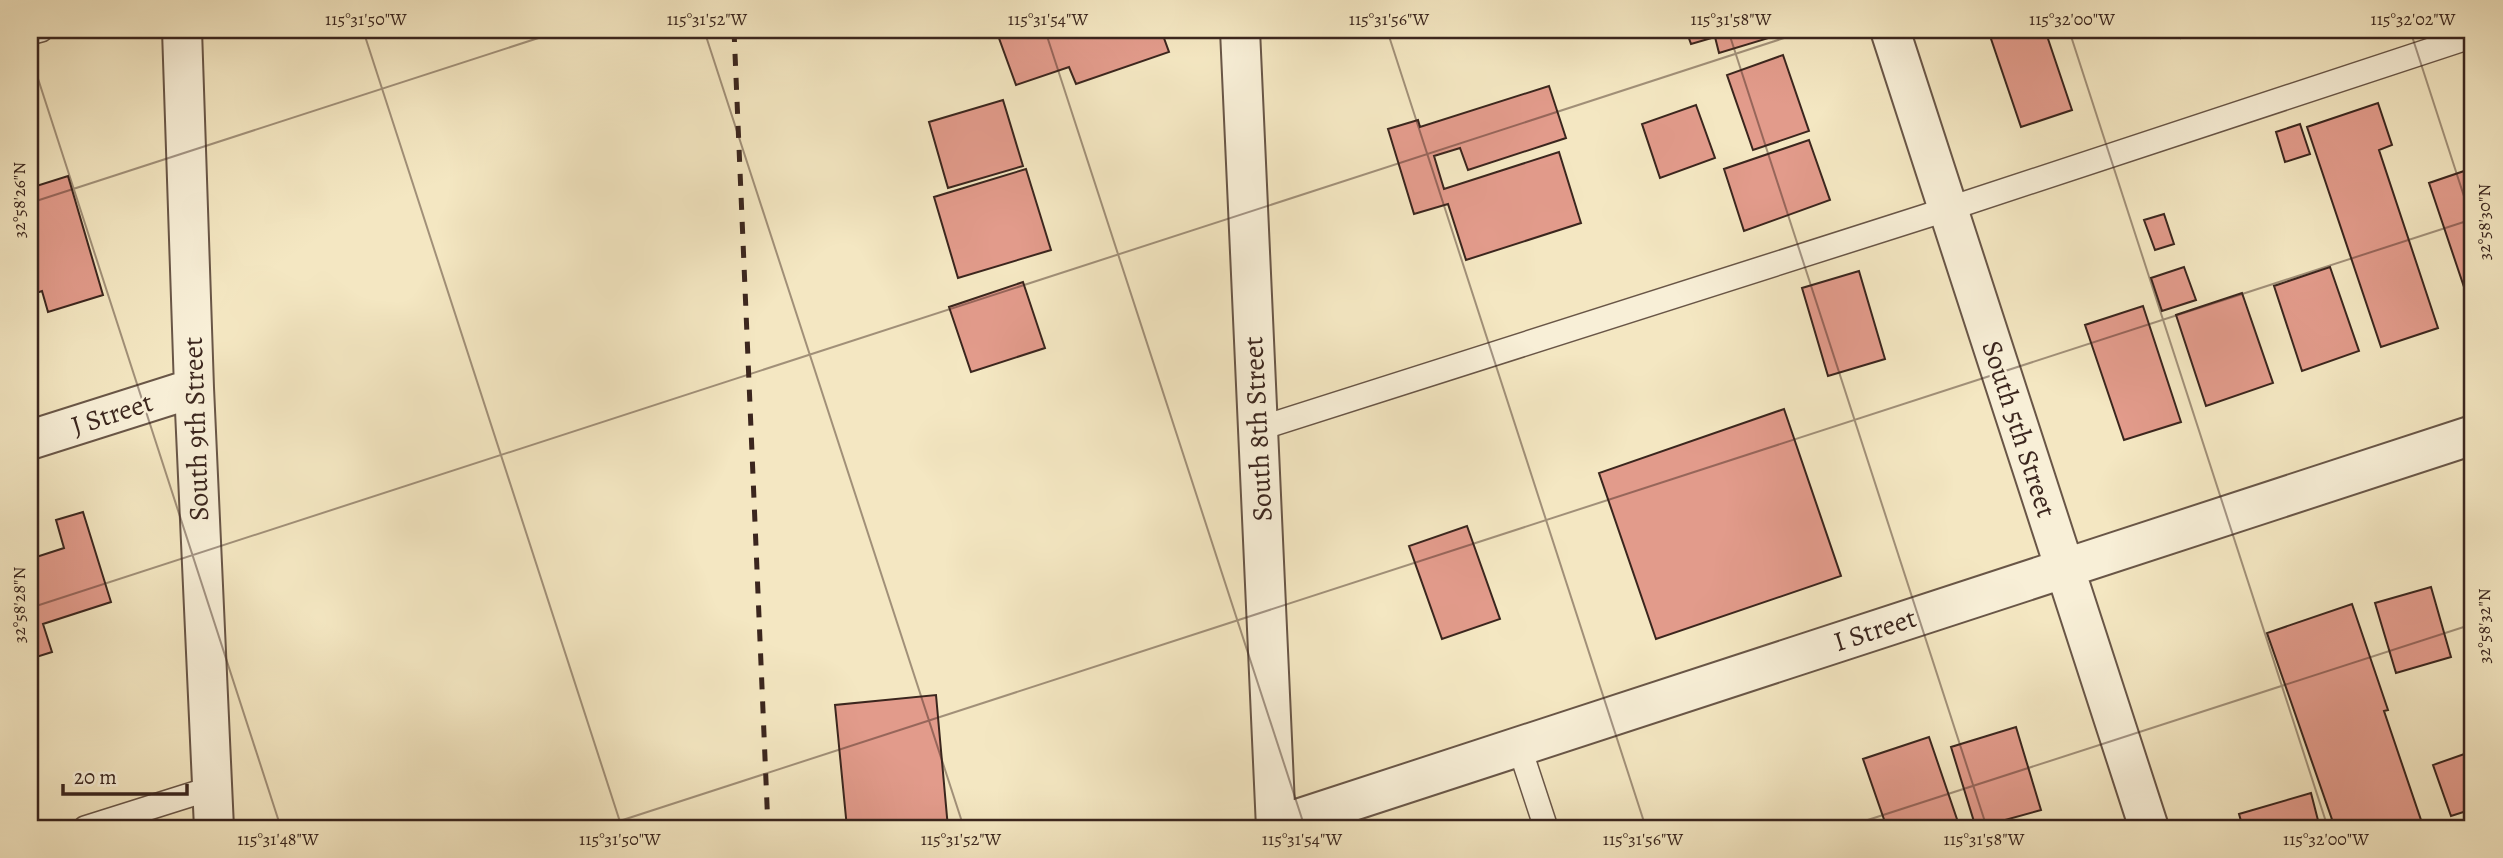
<svg xmlns="http://www.w3.org/2000/svg" width="2503" height="858" font-family="Alegreya,serif">
<rect width="100%" height="100%" fill="#f4e7c2"/>
<filter id="stains"><feTurbulence type="fractalNoise" baseFrequency=".00286" numOctaves="4"/><feColorMatrix values="0 0 0 0 .2 0 0 0 0 .09 0 0 0 0 .02 0 0 0 .5 -.17"/></filter>
<radialGradient id="worn" r=".72"><stop offset=".6" stop-color="#630" stop-opacity="0"/><stop offset="1" stop-color="#630" stop-opacity=".3"/></radialGradient>
<!-- building -->
<path fill="#e29b8b" stroke="#3b261e" stroke-width="2" d="M996,30H1161L1169,52L1076,84L1069,67L1016,85Z
M1686,30H1784L1785,33L1719,53L1715,37L1691,44Z
M1988,30H2045L2072,110L2021,127Z
M2178,30H2204L2205,31L2181,38Z
M1783,55L1809,131L1753,150L1727,75Z
M1549,86L1566,138L1468,170L1460,148L1434,156L1444,189L1559,152L1581,223L1466,260L1448,204L1414,214L1388,129L1418,120L1420,127Z
M1003,100L1023,166L948,188L929,122Z
M2378,103L2392,145L2379,150L2438,328L2381,347L2307,127Z
M1696,105L1715,158L1660,178L1642,124Z
M2300,124L2310,154L2285,162L2276,132Z
M1809,140L1830,200L1744,231L1724,169Z
M2473,168V284L2464,287L2429,183Z
M1026,169L1051,250L958,278L934,197Z
M68,176L103,295L48,312L42,291L30,295V188Z
M2164,214L2174,244L2155,250L2144,220Z
M2184,267L2196,300L2162,311L2151,278Z
M2330,267L2359,351L2302,371L2274,286Z
M1859,271L1885,359L1828,376L1802,288Z
M1023,282L1045,348L971,372L949,307Z
M2242,293L2273,383L2206,406L2176,315Z
M2143,306L2181,422L2124,440L2085,325Z
M1784,409L1841,576L1656,639L1599,473Z
M83,512L111,602L43,624L52,652L30,659V559L64,548L56,520Z
M1467,526L1500,619L1442,639L1409,546Z
M2431,587L2451,657L2396,673L2375,603Z
M2352,604L2388,710L2384,711L2422,823L2408,828H2335L2267,633Z
M936,695L948,828H847L835,705Z
M2016,727L2041,810L1976,828L1951,747Z
M1929,737L1960,828H1887L1863,759Z
M2473,751V809L2451,816L2433,765Z
M2311,793L2320,828H2243L2239,814Z"/>
<g fill="none" stroke-linecap="round" stroke-linejoin="round">
<defs>
<path id="service" d="M30,33L41,30
M1258,429L1948,209L2473,36
M1519,746L1546,828
M85,828L212,788"/>
<path id="minor" d="M182,30L194,388L214,828
M1240,30L1276,828
M1890,30L2149,828
M30,440L194,388
M1276,826L2473,435"/>
</defs>
<!-- service casing -->
<use href="#service" stroke="#695647" stroke-width="26"/>
<!-- minor casing -->
<use href="#minor" stroke="#695647" stroke-width="42"/>
<!-- service -->
<use href="#service" stroke="#f8efd7" stroke-width="23"/>
<!-- minor -->
<use href="#minor" stroke="#f8efd7" stroke-width="38"/>
<!-- rail -->
<path stroke="#3b261e" stroke-width="5" stroke-dasharray="12 12" stroke-linecap="butt" d="M734,30L768,828"/>
</g>
<!-- ticks -->
<path fill="none" stroke="#3b261e" stroke-width="2" stroke-opacity="0.45" d="M363,30L622,828M704,30L964,828M1045,30L1305,828M1387,30L1646,828M1728,30L1987,828M2069,30L2328,828M2410,30L2473,224M30,54L281,828M30,203L563,30M30,608L1809,30M598,828L2473,219M1843,828L2473,624"/>
<g text-anchor="middle" dominant-baseline="central" stroke-width="5" stroke-linejoin="round" paint-order="stroke">
<!-- street labels -->
<g font-size="28" fill="#3b261e" stroke="#f8efd7">
<text transform="translate(112 414) rotate(-18)">J Street</text>
<text transform="translate(196 429) rotate(-92)">South 9th Street</text>
<text transform="translate(1258 429) rotate(-93)">South 8th Street</text>
<text transform="translate(2019 429) rotate(72)">South 5th Street</text>
<text transform="translate(1875 630) rotate(-18)">I Street</text>
</g>
</g>
<!-- margin -->
<rect width="2503" height="858" fill="none" stroke="#f4e7c2" stroke-width="77"/>
<!-- scale -->
<path d="M63 784v10h124v-10" fill="none" stroke="#3b261e" stroke-width="3.5"/>
<text x="74" y="784" font-size="21" fill="#3b261e" stroke="#f8efd7" stroke-width="5" paint-order="stroke">20 m</text>
<rect x="38" y="38" width="2426" height="782" fill="none" stroke="#3b261e" stroke-width="2.5"/>
<g font-size="18" text-anchor="middle" fill="#3b261e">
<text x="366" y="25">115°31'50"W</text>
<text x="707" y="25">115°31'52"W</text>
<text x="1048" y="25">115°31'54"W</text>
<text x="1389" y="25">115°31'56"W</text>
<text x="1731" y="25">115°31'58"W</text>
<text x="2072" y="25">115°32'00"W</text>
<text x="2413" y="25">115°32'02"W</text>
<text transform="translate(19 200) rotate(-90)" y="6">32°58'26"N</text>
<text transform="translate(2484 222) rotate(-90)" y="6">32°58'30"N</text>
<text transform="translate(19 605) rotate(-90)" y="6">32°58'28"N</text>
<text transform="translate(2484 626) rotate(-90)" y="6">32°58'32"N</text>
<text x="278" y="845">115°31'48"W</text>
<text x="620" y="845">115°31'50"W</text>
<text x="961" y="845">115°31'52"W</text>
<text x="1302" y="845">115°31'54"W</text>
<text x="1643" y="845">115°31'56"W</text>
<text x="1984" y="845">115°31'58"W</text>
<text x="2326" y="845">115°32'00"W</text>
</g>
<rect width="100%" height="100%" filter="url(#stains)"/>
<rect width="100%" height="100%" fill="url(#worn)"/>
</svg>
